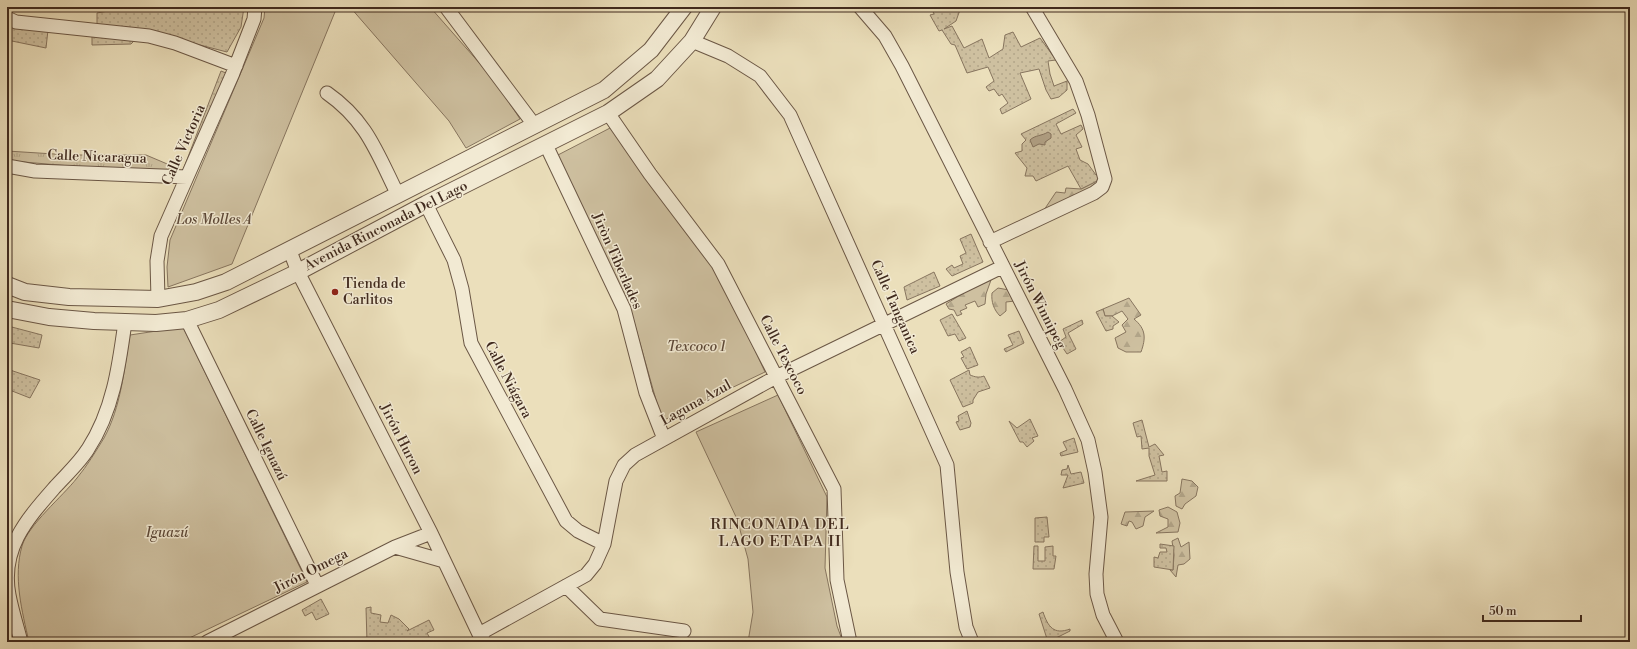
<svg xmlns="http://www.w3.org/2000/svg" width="1637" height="649" font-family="'Libre Bodoni',serif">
<defs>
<pattern id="grass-tufts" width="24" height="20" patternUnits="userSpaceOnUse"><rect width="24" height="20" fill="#cec0a0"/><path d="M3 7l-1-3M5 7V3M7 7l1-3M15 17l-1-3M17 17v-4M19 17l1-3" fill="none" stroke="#b2a589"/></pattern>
<pattern id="forest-firs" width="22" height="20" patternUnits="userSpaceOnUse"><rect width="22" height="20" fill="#cec0a0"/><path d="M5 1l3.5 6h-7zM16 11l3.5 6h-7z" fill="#b2a589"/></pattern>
<pattern id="garden-dots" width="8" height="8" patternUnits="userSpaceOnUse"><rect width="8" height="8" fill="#cec0a0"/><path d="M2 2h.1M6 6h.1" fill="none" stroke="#b2a589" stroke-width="1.8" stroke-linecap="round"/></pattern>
</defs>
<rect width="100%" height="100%" fill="#ebdfbb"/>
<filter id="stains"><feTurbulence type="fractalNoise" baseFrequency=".005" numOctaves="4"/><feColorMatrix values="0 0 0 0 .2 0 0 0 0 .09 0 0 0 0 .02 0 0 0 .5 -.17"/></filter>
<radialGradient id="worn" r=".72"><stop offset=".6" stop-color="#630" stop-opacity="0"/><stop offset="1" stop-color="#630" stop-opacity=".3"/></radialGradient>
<!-- grass -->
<path fill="url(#grass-tufts)" stroke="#87755f" d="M7,151L70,155H146L172,166L175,175L12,161L7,159Z"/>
<!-- forest -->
<path fill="url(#forest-firs)" stroke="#87755f" d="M1097,181V185L1044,210L1056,192L1065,193L1066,188L1081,189Z
M991,280L986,294L985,304L978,307L975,301L965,305L967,308L960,311L962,314L957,316L954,310L949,309L946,304L965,292Z
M998,288L1009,290L1015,301L1006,302V311L1000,316C994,310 991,302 992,293Z
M1129,298L1141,315L1134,319C1146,329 1146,338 1141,352H1126L1118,348L1115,338L1126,332L1122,325L1128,319L1122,311L1112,316H1105L1103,309Z
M1182,479L1192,481L1198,487L1196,496L1185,504L1182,509L1176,506L1175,496L1180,493Z
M1168,507L1177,512L1180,523L1178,532L1156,533L1168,527V519L1160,516L1159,510Z
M1154,511L1145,517L1143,526L1136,529L1132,522L1129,521L1127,526L1121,524L1125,512Z
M1178,538L1181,547L1189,542L1190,559L1184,564L1178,565L1176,577L1170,570H1173L1174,555L1172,541Z"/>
<!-- park -->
<path fill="#cec0a0" stroke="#87755f" d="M265,7H337L232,264L168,287L167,267L170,240L264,18Z
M350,7H430L496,82L520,119L466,148L449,121Z
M612,127L699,245L729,295L765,372L662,421L630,308L556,156Z
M183,327L307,582L181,642H29C22,611 13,577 22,546C28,525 63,496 77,478C87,466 96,451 104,438C121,407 124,370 130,335Z
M778,395L827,497L825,568L837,626L843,642H748L753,612L748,559L737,519L696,432Z"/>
<!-- garden -->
<path fill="url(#garden-dots)" stroke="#87755f" d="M130,7H244L241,27L227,52L169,37L97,26V13Z
M931,7H961L956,21L944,29L952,26L964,48L982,39L989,58L1003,49L1005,35L1013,32L1021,47L1040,38L1056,60L1048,61L1050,74L1054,86L1067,81V90L1059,97L1051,99L1046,90L1039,69L1020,73L1031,99L1002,114L1000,109L1008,103L1002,94L999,96L994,89L989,91L986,87L994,81L988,67L967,73L955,45L951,44L942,30L939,31L930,15L934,14Z
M8,23L48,30L46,48L7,40Z
M92,33L135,40L131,44L92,45Z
M221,71L226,73L186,171L183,170Z
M1073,109L1076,113L1056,124L1061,134L1081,125L1083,129L1076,135L1082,147L1076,149L1080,160L1088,164L1096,175L1100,174L1099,180L1081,189L1068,166L1036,181L1033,176H1025L1027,168L1015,153L1022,151V144L1026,140L1021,134Z
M971,234L983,262L952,276L946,269L952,265L954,268L963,264L960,256L966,253L960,239Z
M934,272L940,286L907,300L904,287Z
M1103,309L1105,316H1112L1119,322L1113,326V329L1106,331L1096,312Z
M952,314L966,338L959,341L955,334L948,336L940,320Z
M1082,320L1083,324L1068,333L1076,349L1067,354L1059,342L1066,337L1063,329Z
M8,326L42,335L39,348L10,343L7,353Z
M1019,331L1024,343L1006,352L1004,349L1013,345L1008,335Z
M970,347L978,365L967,369L961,358L964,357L961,352Z
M7,369L40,380L30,398L7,389Z
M969,370L970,375C975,377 979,378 984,376L990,388L978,392L973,400V403L963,407L950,380Z
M967,411L971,423L970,427L960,430L956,422L959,421L958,416Z
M1030,419L1038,436L1032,438L1034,441L1027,447L1023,442H1020L1009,421L1017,428Z
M1142,420L1149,447L1155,444L1164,455L1159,456L1162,472L1167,471V481H1136L1155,475L1149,456V448L1142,449L1141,436L1137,437L1133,423Z
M1074,438L1078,452L1061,456L1060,453L1067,450L1063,442Z
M1068,465L1071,474L1081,472L1084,483L1063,488L1068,475H1061L1062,470L1067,469Z
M1047,517L1049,537H1044V542H1035V518Z
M1160,544L1174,546L1173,570L1154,567V557L1158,558L1160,552H1167L1166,548H1160Z
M1034,546H1038V561H1045V547L1053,546V556H1056L1054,569H1033Z
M321,599L329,614L316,620L312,612L305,616L302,610Z
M371,607V613L381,615L380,622L388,623L391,615L399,619L409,629L407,631L429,620L434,630L427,633L432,642H384L383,640L381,642H367L366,608Z
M1043,612C1048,627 1054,635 1070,629V631L1048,642L1039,614Z"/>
<!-- water -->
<path fill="#b1a186" stroke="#84715c" d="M1048,132L1051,134V138L1045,142V145L1039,144L1033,147L1030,140C1035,135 1042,136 1048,132Z"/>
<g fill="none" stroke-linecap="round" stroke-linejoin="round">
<defs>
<path id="minor" d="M446,7L535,126
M860,7L885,36L902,66L1065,389L1088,440L1095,472L1101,517L1096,574L1097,594L1103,615L1117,642
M7,18L16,22L149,36L175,43L236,66
M692,41L728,56L760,76L790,115L947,465L957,572L966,627L972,642
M327,93C367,121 377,153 398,195
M608,113L650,174L718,264L834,489L837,580L850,642
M546,145L624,309L646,393L664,439
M7,166L35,171L187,177
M426,204L454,260L462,289L471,343L566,521L578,531L604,544
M990,242L1094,193L1102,187L1105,179L1088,115L1076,81L1032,7
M290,251L298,272L431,533L479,634L485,642
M158,299L157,261L161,236L233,73L254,19L255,7
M187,320L317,585
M395,547L444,561
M566,586L600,619L684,631
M479,634L586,575L595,564L604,544L616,481L624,465L635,455L776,377L1002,267
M21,642C17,626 12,611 9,595C0,548 28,518 56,486C67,474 80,462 88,449C113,411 119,366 125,322
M207,642L395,547L431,533"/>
<path id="tertiary" d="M7,285L25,292L69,297L158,299L196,292L226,282L604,90L651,50L684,7
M7,309L49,317L94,321L156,323L187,320L219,310L298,272L426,204L608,113L657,79L692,41L713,7"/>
</defs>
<!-- minor casing -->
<use href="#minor" stroke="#6b5745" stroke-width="15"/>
<!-- tertiary casing -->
<use href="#tertiary" stroke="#6b5745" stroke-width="18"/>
<!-- minor -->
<use href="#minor" stroke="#f2ead3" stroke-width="13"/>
<!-- tertiary -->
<use href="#tertiary" stroke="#f2ead3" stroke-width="16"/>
</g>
<!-- markers -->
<circle fill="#8f2418" stroke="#f2ead3" stroke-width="1.5" cx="335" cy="292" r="4"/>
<g text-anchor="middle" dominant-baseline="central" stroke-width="3" stroke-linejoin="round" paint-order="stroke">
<!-- street labels -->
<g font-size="14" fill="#402a1e" stroke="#f2ead3">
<text transform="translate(184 145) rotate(-66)">Calle Victoria</text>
<text transform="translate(97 157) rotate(2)">Calle Nicaragua</text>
<text transform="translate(386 226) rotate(-27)">Avenida Rinconada Del Lago</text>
<text transform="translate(617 261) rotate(66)">Jiròn Tiberlades</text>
<text transform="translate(1040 305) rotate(63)">Jirón Winnipeg</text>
<text transform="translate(895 307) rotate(66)">Calle Tanganica</text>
<text transform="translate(783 355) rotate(63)">Calle Texcoco</text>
<text transform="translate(508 380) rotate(62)">Calle Niágara</text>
<text transform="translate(696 403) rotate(-29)">Laguna Azul</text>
<text transform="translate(401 439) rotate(63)">Jirón Huron</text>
<text transform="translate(266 445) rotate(64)">Calle Iguazú</text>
<text transform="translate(311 571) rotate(-27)">Jirón Omega</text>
</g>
<!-- park labels -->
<g font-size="14" font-style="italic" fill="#5c4838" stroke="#f2ead3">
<text x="214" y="220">Los Molles A</text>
<text x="696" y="347">Texcoco 1</text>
<text x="167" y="533">Iguazú</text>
</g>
<!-- poi labels -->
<g font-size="14" fill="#402a1e" stroke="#f2ead3" text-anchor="start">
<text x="343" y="284">Tienda de<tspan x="343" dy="16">Carlitos</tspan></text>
</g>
<!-- neighbourhood labels -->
<g font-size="15" letter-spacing="1" fill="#402a1e" stroke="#f2ead3">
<text x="780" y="524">RINCONADA DEL<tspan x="780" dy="17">LAGO ETAPA II</tspan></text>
</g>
</g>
<!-- margin -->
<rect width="1637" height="649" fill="none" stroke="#ebdfbb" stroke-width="24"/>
<rect x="8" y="8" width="1621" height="633" fill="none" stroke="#402a1e" stroke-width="2"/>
<rect x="12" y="12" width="1613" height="625" fill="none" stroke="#402a1e"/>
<!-- scale -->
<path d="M1483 615v6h98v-6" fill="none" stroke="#402a1e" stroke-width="2"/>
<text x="1489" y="615" font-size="12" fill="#402a1e" stroke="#f2ead3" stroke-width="3" paint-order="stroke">50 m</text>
<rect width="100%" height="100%" filter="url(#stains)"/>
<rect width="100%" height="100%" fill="url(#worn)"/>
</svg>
